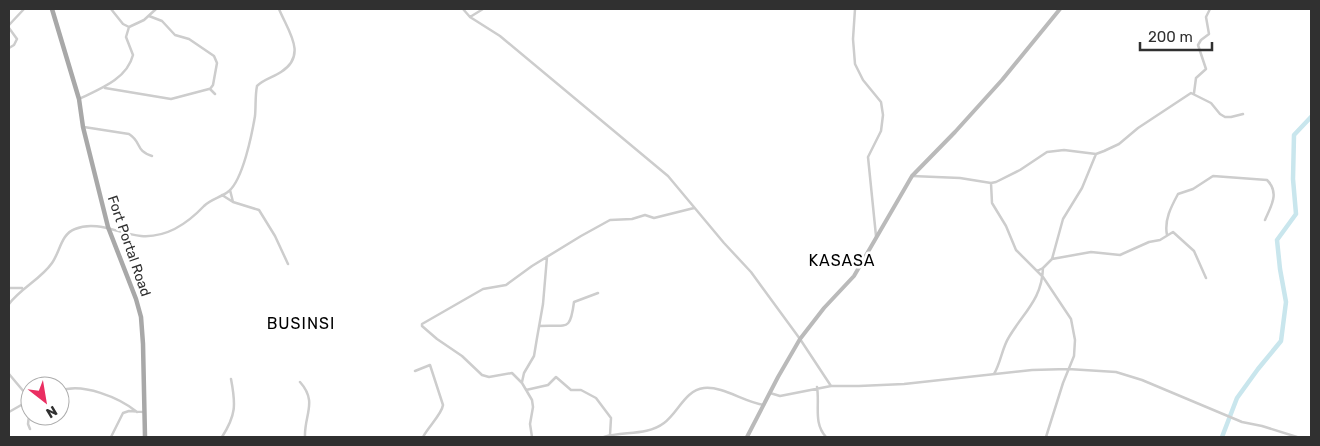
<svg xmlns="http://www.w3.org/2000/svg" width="1320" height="446" font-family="Rubik,sans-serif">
<rect width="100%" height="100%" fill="#fff"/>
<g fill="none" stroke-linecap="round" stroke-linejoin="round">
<!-- river -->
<path stroke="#c9e6ed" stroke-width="4.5" d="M1222,437L1237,398L1258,369L1281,341L1286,302L1280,269L1277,240L1296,214L1293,179L1294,135L1311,117"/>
<!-- street -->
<path stroke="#cdcdcd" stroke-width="2.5" d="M111,9L123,24L129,27
M463,9L470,17L500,36L668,176L724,243L751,272L800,339L831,386
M855,9L853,39L855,64L863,80L881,102L883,115L881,131L868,157L876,236
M149,16L162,21L175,35L189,39L214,56L217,63L213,85L210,89L215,94
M470,17L483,9
M9,25L24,9
M9,28L17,39L14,45L9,48
M105,88L171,99L209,89
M1194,93L1196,78L1206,69L1198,45L1201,40L1209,34L1206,17L1210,9
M79,99C100,89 127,79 133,55L126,37L129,27L144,20L156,9
M84,127L129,134C142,142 135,151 152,156
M912,176L960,178L991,183L996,182L1020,170L1047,152L1064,150L1096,154L1104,151L1119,144L1138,128L1191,93L1211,103L1220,114L1225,117H1231L1243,114
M991,183L992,203L1006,226L1016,250L1043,277L1071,319L1075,340L1074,356L1063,383L1046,437
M230,190L233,202
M222,195L233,202L259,210L275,236L288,264
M1167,235C1164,220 1171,207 1178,194L1193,189L1213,176L1267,180C1280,193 1271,206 1265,220
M1052,259L1091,252L1120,255L1149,242L1160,240L1173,232L1194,251L1206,278
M1037,271L1043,268L1052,259L1063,219L1082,188L1096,154
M9,288H22
M9,304C21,288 41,279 52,263C60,252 61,234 75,229C97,220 119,234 141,236C166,238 187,224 204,206C211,199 222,197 229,191C243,179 252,134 255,116C256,106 255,96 257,86C264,79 274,77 281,72C308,55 288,31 279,9
M539,326C567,324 570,333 574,302L598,293
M415,371L430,365L443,405C442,414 428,427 423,437
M9,374L30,399
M994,374C1001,362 1002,348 1009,337C1024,312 1042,299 1043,268
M300,382C318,402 304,415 305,437
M522,382L524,373L534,356L537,338L543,304L547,257
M817,387C820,405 813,423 826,437
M526,390L548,385L556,377L571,390H581L596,398L611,418L610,435
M60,391C82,382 120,398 137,412
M770,393L780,396L831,386H859L904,384L1032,370L1068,369L1116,372L1142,380L1242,422L1262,426L1297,437
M30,407L28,424L30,429
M9,412L30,400
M111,437L123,413L129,411L144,412
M222,437C236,415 236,405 231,379
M532,437L530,424L533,407L532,400L522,383L512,373L489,377L482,375L462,356L437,339L422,326V324L483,289L506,285L532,266L581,236L610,220L632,219L645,215L654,218L694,208
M604,437C623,431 647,436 664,423C678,413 685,390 704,388C723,386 744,402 764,405"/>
<!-- secondary -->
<path stroke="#bababa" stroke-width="4" d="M747,437L778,377L800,339L824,308L854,276L912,176L955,132L1002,80L1060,9"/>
<!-- primary -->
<path stroke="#a8a8a8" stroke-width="4.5" d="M52,9L79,99L83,127L108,227L136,299L141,317L143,344L145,437"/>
</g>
<g text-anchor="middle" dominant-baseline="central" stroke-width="5" stroke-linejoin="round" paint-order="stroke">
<!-- street labels -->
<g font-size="14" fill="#303030" stroke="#fff">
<text transform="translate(129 246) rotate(71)">Fort Portal Road</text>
</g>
<!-- quarter labels -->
<g font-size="16" letter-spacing="1" fill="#000" stroke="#fff">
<text x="842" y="260">KASASA</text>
<text x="301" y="323">BUSINSI</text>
</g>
</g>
<!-- border -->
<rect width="1320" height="446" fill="none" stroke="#303030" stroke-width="20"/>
<!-- north arrow -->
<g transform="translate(45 401) rotate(149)"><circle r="24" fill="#ffffff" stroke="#acacac"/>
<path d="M0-4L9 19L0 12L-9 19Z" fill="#ea2e61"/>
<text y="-8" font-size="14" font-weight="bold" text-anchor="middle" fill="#303030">N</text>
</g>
<!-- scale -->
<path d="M1140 42v8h72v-8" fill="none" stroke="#303030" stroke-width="2.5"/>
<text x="1148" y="42" font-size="15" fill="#303030" stroke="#ffffff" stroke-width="4" paint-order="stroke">200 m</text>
</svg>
